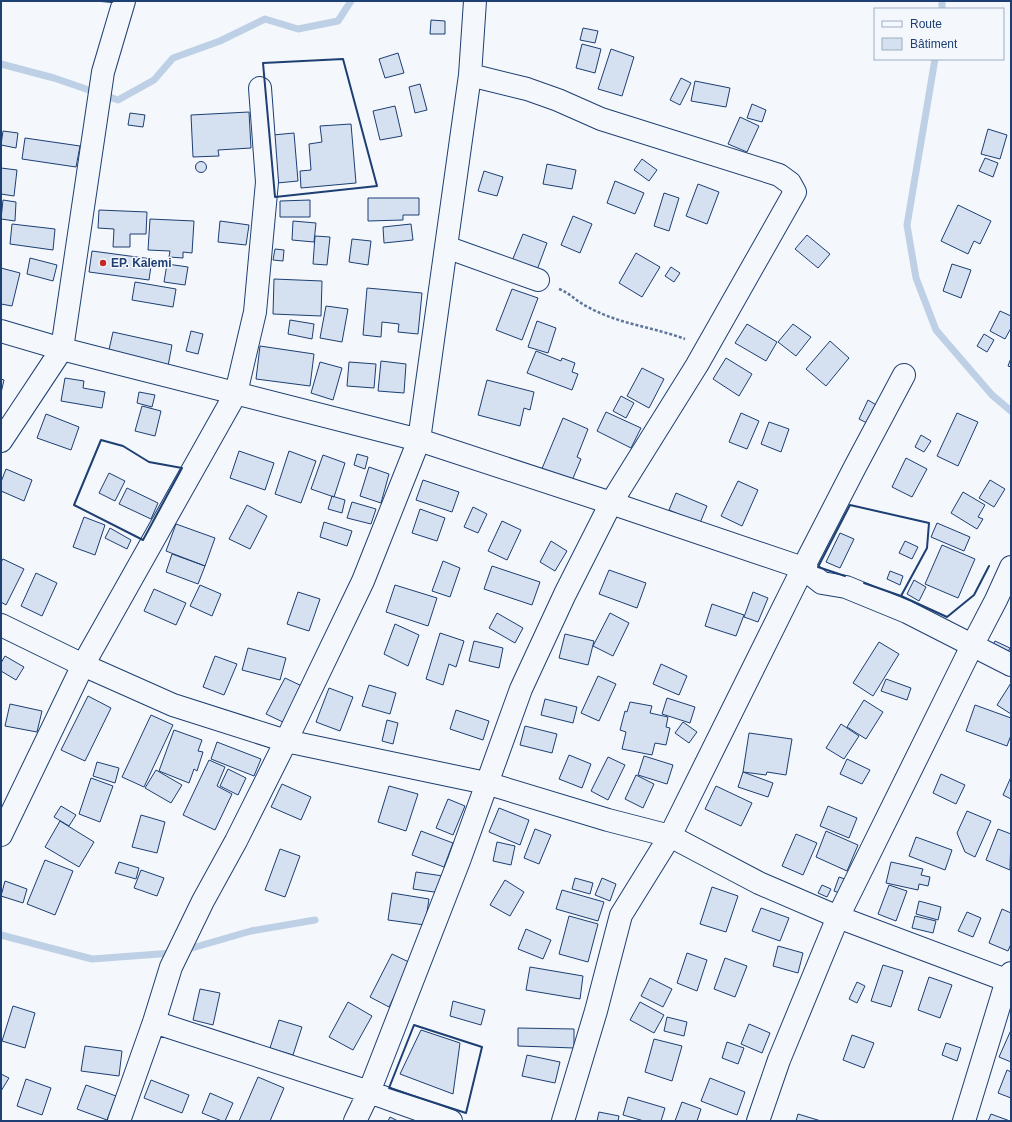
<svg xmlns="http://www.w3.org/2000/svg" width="1012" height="1122" font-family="Arial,sans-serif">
<rect width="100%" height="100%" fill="#f4f7fb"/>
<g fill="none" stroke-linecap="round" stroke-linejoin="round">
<!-- stream -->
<path stroke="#bed0e5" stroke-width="7" d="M942,1V9
M935,59L907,225L916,278L936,330L992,395L1011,411
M1,64L54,78L118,100L154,80L173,58L220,41L265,19L298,29L338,21L351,1
M1,935L92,959L173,953
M185,950L251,931L315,920"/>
</g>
<!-- building -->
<path fill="#d5e0f0" stroke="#1d3f73" d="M431,20L445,21V34H430Z
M583,28L598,31L595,43L580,40Z
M582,44L601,49L595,73L576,68Z
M611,49L634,57L622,96L598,89Z
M398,53L404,73L385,78L379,59Z
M681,78L691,83L680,105L670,100Z
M695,81L730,88L726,107L691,101Z
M420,84L427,110L415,113L409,87Z
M752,104L766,110L762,122L747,118Z
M395,106L402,136L380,140L373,111Z
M249,112L251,148L218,150L219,156L193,157L191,115Z
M130,113L145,115L143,127L128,125Z
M740,117L759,126L747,152L728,144Z
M351,124L356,183L301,188L300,171L311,170L309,144L322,142L320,126Z
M988,129L1007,135L1000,159L981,154Z
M3,131L18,133L16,148L1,145Z
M294,133L298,181L277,183L273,135Z
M25,138L80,146L76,167L22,159Z
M985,158L998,163L993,177L979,171Z
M642,159L657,170L649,181L634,170Z
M195.5 167a5.5 5.5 0 1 1 11 0a5.5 5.5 0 1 1-11 0Z
M547,164L576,170L572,189L543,184Z
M1,168L17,170L14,196L1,194Z
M484,171L503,177L497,196L478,191Z
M615,181L644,193L635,214L607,203Z
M698,184L719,192L707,224L686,216Z
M664,193L679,198L669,231L654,226Z
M368,198H419V215H403V220L368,221Z
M3,200L16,202L15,221L1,219Z
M310,200V217H280V201Z
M958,205L991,221L980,244L974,241L968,254L941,241Z
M99,210L147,212L146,234H130V247H113L114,229L98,228Z
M573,216L592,224L580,253L561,245Z
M150,219L194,221L192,253L183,252V258L169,257L170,251L148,250Z
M220,221L249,225L246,245L218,242Z
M293,221L316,223L314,242L292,240Z
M12,224L55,229L53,250L10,244Z
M411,224L413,240L384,243L383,227Z
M523,234L547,243L537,270L512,261Z
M807,235L830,254L818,268L795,249Z
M315,236L330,237L327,265L313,264Z
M352,239L371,241L368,265L349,262Z
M275,249L284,250L283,261L273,260Z
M92,251L152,259L149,280L89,272Z
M636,253L660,267L642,297L619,283Z
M30,258L57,265L53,281L27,274Z
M167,264L188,267L185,285L164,282Z
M952,264L971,270L961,298L943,291Z
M671,267L680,273L674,282L665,276Z
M1,268L20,273L12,306L1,304Z
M274,279L322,281L321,316L273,314Z
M135,282L176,289L173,307L132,300Z
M367,288L422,293L418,334L398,332L399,324L382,322L381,337L363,335Z
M512,289L538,298L522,340L496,330Z
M326,306L348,309L342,342L320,338Z
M1000,311L1011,316V328L1005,339L990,331Z
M290,320L314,324L312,339L288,334Z
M537,321L556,328L548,353L528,347Z
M747,324L777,342L766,361L735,343Z
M793,324L811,337L796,356L778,342Z
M191,331L203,334L198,354L186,351Z
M113,332L172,345L168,366L108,354Z
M984,334L994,340L987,352L977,346Z
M830,341L849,358L826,386L806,369Z
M260,346L314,354L310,386L256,379Z
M536,351L561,361L562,358L575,363L572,372L578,374L572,390L527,373Z
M726,358L752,374L739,396L713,379Z
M1011,358V367L1008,366Z
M381,361L406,364L404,393L378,391Z
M320,362L342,368L333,400L311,393Z
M349,362L376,364L374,388L347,386Z
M642,368L664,379L649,408L627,396Z
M65,378L84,381L83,388L105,392L102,408L61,401Z
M1,379L4,380L1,393Z
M487,380L534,392L530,410L524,408L520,426L478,415Z
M139,392L155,395L152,407L137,403Z
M621,396L634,403L626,418L613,411Z
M868,400L878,406L869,424L859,419Z
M142,406L161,411L155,436L135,431Z
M606,412L641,428L631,448L597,431Z
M741,413L759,421L747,449L729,442Z
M957,413L978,422L958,466L937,456Z
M46,414L79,427L71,450L37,438Z
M563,418L588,429L577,457L581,459L571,483L541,471Z
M769,422L789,429L781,452L761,444Z
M921,435L931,441L924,452L915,447Z
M239,451L274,463L265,490L230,478Z
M289,451L316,461L301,503L275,494Z
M357,454L368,457L365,469L354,465Z
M323,455L345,463L334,497L311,489Z
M906,458L927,469L912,497L892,487Z
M369,467L389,474L381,503L360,496Z
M6,469L32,480L24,501L1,491V482Z
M109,473L125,481L115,501L99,493Z
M423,480L459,492L452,512L416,500Z
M990,480L1005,489L994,507L979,498Z
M738,481L758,490L742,526L721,516Z
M127,488L158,503L151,519L119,504Z
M963,492L985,505L978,517L983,519L977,529L951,513Z
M676,493L707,506L700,523L669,510Z
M332,496L345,500L342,513L328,509Z
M352,502L376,509L371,524L347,518Z
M247,505L267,516L250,549L229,539Z
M473,507L487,514L478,533L464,527Z
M420,509L445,518L437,541L412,533Z
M84,517L105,525L95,555L73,547Z
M502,521L521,530L507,560L488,551Z
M324,522L352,531L347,546L320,537Z
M937,523L970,537L964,551L931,537Z
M176,524L215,538L205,566L166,551Z
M110,528L131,540L127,549L105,538Z
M840,533L854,539L840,568L826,562Z
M551,541L567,551L555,571L540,562Z
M905,541L918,547L912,559L899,553Z
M942,545L975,559L958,598L925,584Z
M172,554L205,566L198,584L166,572Z
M3,559L24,569L6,605L1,602V562Z
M443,561L460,568L450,597L432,591Z
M492,566L540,582L532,605L484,589Z
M609,570L646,583L637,608L599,594Z
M890,571L903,576L900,585L887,579Z
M36,573L57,583L42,616L21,606Z
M914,580L926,587L919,601L907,594Z
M200,585L221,594L212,616L190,606Z
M395,585L437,598L428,626L386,612Z
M154,589L186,603L176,625L144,611Z
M298,592L320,599L309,631L287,624Z
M753,592L768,598L758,622L744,617Z
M712,604L744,615L736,636L705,626Z
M497,613L523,628L515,643L489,628Z
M610,613L629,623L613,656L593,646Z
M395,624L419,635L408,666L384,654Z
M440,633L464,641L456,667L449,664L443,685L426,679Z
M565,634L594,641L588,665L559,658Z
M474,641L503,648L499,668L469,661Z
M995,641L1010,648L1004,660L989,652Z
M879,642L899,654L873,696L853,683Z
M248,648L286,658L280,680L242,670Z
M5,656L24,667L16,680L1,671V663Z
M215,656L237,664L224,695L203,687Z
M661,664L687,676L679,695L653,684Z
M598,676L616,684L599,721L581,713Z
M285,678L306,688L287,724L266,714Z
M886,679L911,688L907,700L881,691Z
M1011,683V714L997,705Z
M369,685L396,693L390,714L362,706Z
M329,688L353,697L340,731L316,722Z
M88,696L111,708L85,761L61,750Z
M667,698L695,707L690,723L662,714Z
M545,699L577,707L573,723L541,715Z
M864,700L883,712L866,739L847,727Z
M630,702L652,706L650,713L668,717L666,727L670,728L666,745L655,743L652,755L622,749L626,732L620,730L625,711L627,712Z
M10,704L42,711L37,732L5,726Z
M975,705L1011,718V735L1007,746L966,731Z
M456,710L489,721L483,740L450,729Z
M151,715L173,725L144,787L122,777Z
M387,720L398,723L393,744L382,741Z
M683,722L697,732L689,743L675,733Z
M841,724L859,736L844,759L826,748Z
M525,726L557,734L552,753L520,745Z
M174,730L202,740L198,751L203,752L197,771L194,769L189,783L159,771Z
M749,733L792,739L786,775L767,772L766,775L743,772Z
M217,742L261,759L254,776L211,759Z
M569,755L591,764L582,788L559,779Z
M644,756L673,765L667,784L638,775Z
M608,757L625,765L608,800L591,791Z
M847,759L870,770L862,784L840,774Z
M209,760L225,767L217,786L232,794L215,830L183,815Z
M97,762L119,768L115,783L93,776Z
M228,769L246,778L238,795L220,786Z
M156,770L182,785L171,803L145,788Z
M743,772L773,783L768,797L738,787Z
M941,774L965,785L956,804L933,793Z
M636,775L654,784L643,808L625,799Z
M1011,777V799L1003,795Z
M91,778L113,786L100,822L79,814Z
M282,784L311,797L301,820L271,807Z
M389,786L418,794L406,831L378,822Z
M716,786L752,803L741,826L705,809Z
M448,799L465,806L453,835L436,828Z
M61,806L76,815L69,826L54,817Z
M828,806L857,818L849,838L820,826Z
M499,808L529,820L520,845L489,832Z
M967,811L991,821L975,857L965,852L957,833Z
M141,815L165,822L157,853L132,847Z
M60,821L94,842L79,867L45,847Z
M535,829L551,835L539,864L524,858Z
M998,829L1011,834L1010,870L986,860Z
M421,831L453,843L444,867L412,855Z
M826,831L858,845L847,871L816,857Z
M796,834L817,843L803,875L782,866Z
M916,837L952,850L945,870L909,856Z
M497,842L515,846L511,865L493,861Z
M280,849L300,856L285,897L265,890Z
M45,860L73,871L55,915L27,904Z
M119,862L139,868L136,879L115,873Z
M891,862L923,869L921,875L930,877L928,886L919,884L918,890L886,883Z
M141,870L164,878L157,896L134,888Z
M416,872L443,876L441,893L413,889Z
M839,877L848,880L842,894L834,891Z
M575,878L593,883L590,894L572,889Z
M602,878L616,884L610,901L595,895Z
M505,880L524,892L510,916L490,905Z
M5,881L27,889L23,903L1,896Z
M822,885L831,889L827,897L818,893Z
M889,885L907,891L896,921L878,914Z
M712,887L738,896L726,932L700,924Z
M562,890L604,902L598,921L556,909Z
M392,893L429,899L425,925L388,920Z
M919,901L941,907L938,920L916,914Z
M761,908L789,918L780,941L752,931Z
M1002,909L1011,913V944L1008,951L989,943Z
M967,912L981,918L973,937L958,931Z
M569,916L598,924L588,962L559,954Z
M915,916L936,921L933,933L912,928Z
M526,929L551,940L543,959L518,949Z
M778,946L803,953L798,973L773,966Z
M687,953L707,960L697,991L677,983Z
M392,954L411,963L389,1007L370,997Z
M725,958L747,966L735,997L714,989Z
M883,965L903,971L891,1007L871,1001Z
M530,967L583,976L580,999L526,990Z
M929,977L952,985L940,1018L918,1010Z
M650,978L672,989L663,1007L641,996Z
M857,982L865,986L857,1003L849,999Z
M200,989L220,993L213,1025L193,1020Z
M453,1001L485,1010L481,1025L450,1016Z
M348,1002L372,1016L353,1050L329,1037Z
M640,1002L664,1015L654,1033L630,1020Z
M13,1006L35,1013L25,1048L2,1041Z
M667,1017L687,1022L684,1036L664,1031Z
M279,1020L302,1027L293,1055L270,1048Z
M749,1024L770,1033L762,1053L741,1044Z
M518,1028L574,1029V1048L518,1046Z
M421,1030L460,1043L453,1094L400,1074Z
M1011,1030V1062L999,1057Z
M852,1035L874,1043L864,1068L843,1060Z
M654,1039L682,1046L672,1081L645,1072Z
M727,1042L744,1048L738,1064L722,1058Z
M946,1043L961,1048L957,1061L942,1055Z
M85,1046L122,1051L119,1076L81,1071Z
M527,1055L560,1062L555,1083L522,1076Z
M1007,1070L1011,1072V1098L998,1093Z
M1,1074L9,1078L1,1091Z
M258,1077L284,1088L270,1121H239Z
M710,1078L745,1092L737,1115L701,1101Z
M26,1079L51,1088L42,1115L17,1106Z
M151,1080L189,1095L182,1113L144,1098Z
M86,1085L116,1096L107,1120L77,1109Z
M210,1093L233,1103L225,1121H222L202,1113Z
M628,1097L665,1108L661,1121H644L623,1115Z
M682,1102L701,1109L697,1121H675Z
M599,1112L619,1116L618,1121H597Z
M798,1114L821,1121H796Z
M991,1114L1010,1121H988Z
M390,1117L398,1121H388Z"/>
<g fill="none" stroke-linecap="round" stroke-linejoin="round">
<defs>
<path id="minor" d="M446,247L538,280
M904,375L855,467L803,568L822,583L846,587L907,612L1011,665
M1,441L62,349L103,72L124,1
M1,625L83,665L173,705L286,741L486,783L608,820L670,836L621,915L596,1011L563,1121
M1,835L83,665L236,393L255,312L267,182L260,88
M154,1022L369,1092L451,1121
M119,1121L154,1022L171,967L203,901L236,841L286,741L363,581L419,440L470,75L475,1
M355,1121L369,1092L459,861L521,689L565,594L611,503L697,365L795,192L790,183L779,175L601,119L558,100L527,89L470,75
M758,1121L779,1060L838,917L972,646L996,600L1011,567
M964,1121L1007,980L1011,973"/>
<path id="tertiary" d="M1,331L62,349L419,440L611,503L803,568L670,836L759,883L838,917L1011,982"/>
</defs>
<!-- minor casing -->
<use href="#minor" stroke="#1d3f73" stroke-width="24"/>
<!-- tertiary casing -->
<use href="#tertiary" stroke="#1d3f73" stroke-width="24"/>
<!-- path -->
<path stroke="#5e769c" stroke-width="2.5" stroke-dasharray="3 2" stroke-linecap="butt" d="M559,289C570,293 577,302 588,307C618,324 653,327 685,339"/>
<!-- minor -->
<use href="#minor" stroke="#f4f7fb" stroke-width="22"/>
<!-- tertiary -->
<use href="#tertiary" stroke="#f4f7fb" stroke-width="22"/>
<!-- wall -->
<path stroke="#1d3f73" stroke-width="2" d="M101,1L112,2L113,1
M343,59L377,186L275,197L263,63Z
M101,440L123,446L149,462L182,468L143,540L74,505Z
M845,576L818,567L850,505L929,523L927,548L901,596L947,617L974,595L989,566
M864,583L901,596
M414,1025L482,1047L466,1113L389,1088Z"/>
</g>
<!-- markers -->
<circle fill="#c62828" stroke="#f4f7fb" stroke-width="1.5" cx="103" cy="263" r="4"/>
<g text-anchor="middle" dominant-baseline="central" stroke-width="3" stroke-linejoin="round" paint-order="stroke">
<!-- poi labels -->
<g font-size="12" font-weight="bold" fill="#1d3f73" stroke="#f4f7fb" text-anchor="start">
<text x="111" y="263">EP. Kalemi</text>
</g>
</g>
<!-- border -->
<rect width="1012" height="1122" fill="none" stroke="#1d3f73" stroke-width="4"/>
<!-- legend -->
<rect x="874" y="8" width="130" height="52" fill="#f4f7fb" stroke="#9eadc5"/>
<rect x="882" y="21" width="20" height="6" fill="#f4f7fb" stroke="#9eadc5"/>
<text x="910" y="28" font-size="12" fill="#1d3f73">Route</text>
<rect x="882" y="38" width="20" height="12" fill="#d5e0f0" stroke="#9eadc5"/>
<text x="910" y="48" font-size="12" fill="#1d3f73">Bâtiment</text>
</svg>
